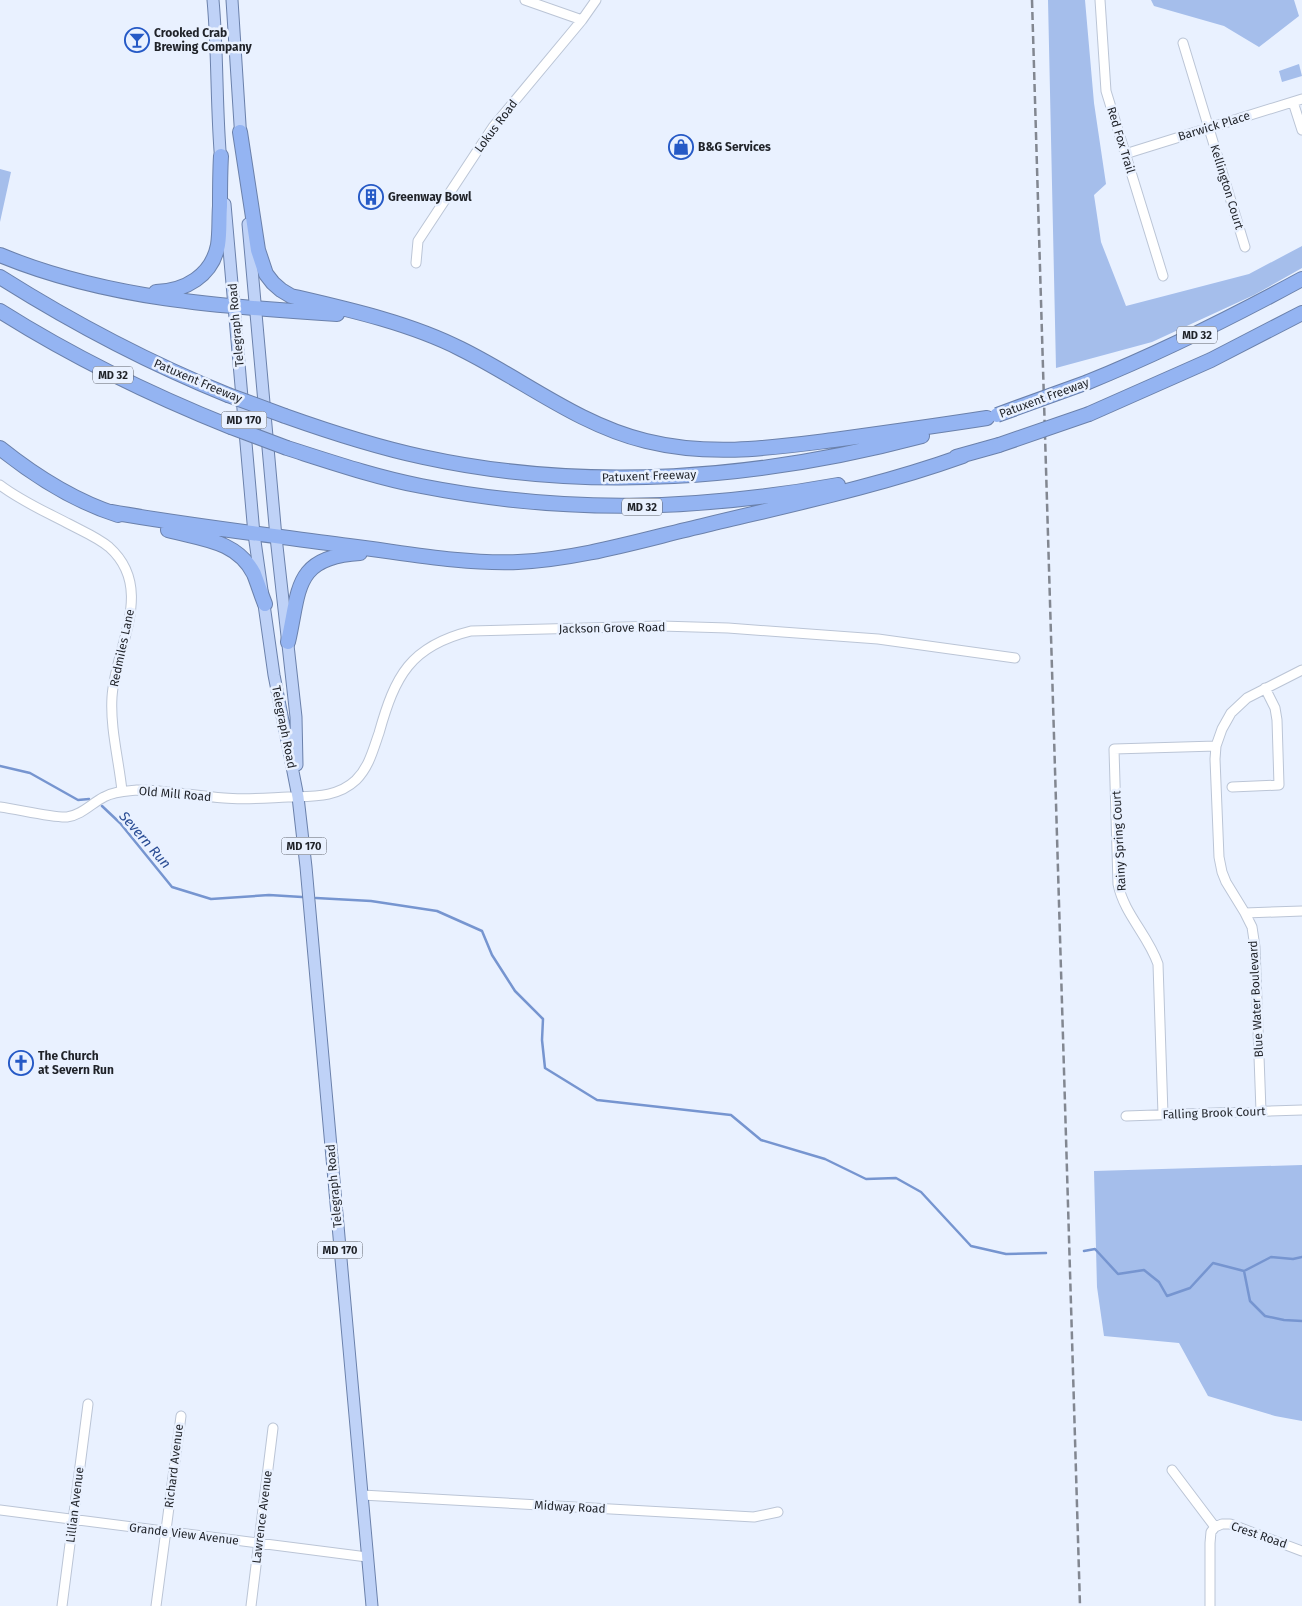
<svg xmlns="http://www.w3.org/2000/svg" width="1302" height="1606" font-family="'Fira Sans',sans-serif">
<rect width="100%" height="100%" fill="#e9f1ff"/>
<!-- green -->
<path fill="#a5beeb" d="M1048,0H1085L1094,103L1106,184L1094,195L1101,242L1126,306L1249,274L1302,246V268L1254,295L1152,342L1056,368Z
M1151,0H1294L1299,16L1259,47L1224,26L1154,6Z
M1299,64L1302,76L1282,82L1279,71Z
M0,169L11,172L0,222Z
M1302,1165V1421L1275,1416L1208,1396L1179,1343L1104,1336L1097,1287L1094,1171Z"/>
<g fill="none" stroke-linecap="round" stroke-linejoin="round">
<!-- stream -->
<path stroke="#7695d0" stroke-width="2.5" d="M0,766L30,773L78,800L89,799
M102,806L120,823L172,887L211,899L269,895L302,897
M316,898L371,901L437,911L482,931L492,955L515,991L543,1019L542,1040L545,1068L597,1100L731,1115L761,1140L825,1159L866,1179L896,1178L921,1192L971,1246L1006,1254L1046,1253
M1084,1251L1095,1249L1118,1274L1144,1270L1159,1282L1167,1296L1190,1288L1213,1263L1244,1271L1271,1257L1293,1259L1302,1257
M1244,1271L1250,1301L1265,1316L1284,1320L1302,1321"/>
<defs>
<path id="minor" d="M525,0L582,20
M1100,0L1106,91L1163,276
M1183,43L1245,247
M1293,102L1302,130
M1125,154L1302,99
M416,263L418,241L493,127L582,20L596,0
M0,485C21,501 46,512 69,524C82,531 97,537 109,547C156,589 115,647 112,697C110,728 119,761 122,791
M1232,787L1279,785L1277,720L1275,708L1265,688
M0,807C17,809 52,818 67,817C82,815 92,803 104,797C114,791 126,791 137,790C166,790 195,796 224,798C245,800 266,798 288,797C312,796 337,798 356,780C369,767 373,750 379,733C395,676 410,646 471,631L661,626L728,628L878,639L1015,658
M1245,913L1302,911
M1261,1111L1255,947L1252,927L1245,913L1226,882L1222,872L1219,857L1215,759L1216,746L1222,729L1231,713L1247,698L1302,670
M1163,1114L1158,964C1148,935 1124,914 1118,884L1114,749L1216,746
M1126,1116L1302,1110
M1172,1470L1215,1527L1211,1532L1210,1543V1606
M362,1495L754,1517L778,1512
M0,1510L367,1557
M1215,1527L1222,1524H1230L1302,1551
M62,1606L88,1404
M156,1606L181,1416
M251,1606L273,1428"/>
<path id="major" d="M213,0C218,54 216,109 221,163
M232,0L241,140
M225,204L254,534L274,675L298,797L306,867L372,1606
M248,224L276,537L296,717L297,765"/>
<path id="highway" d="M240,132L258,250L266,274L273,283L281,290L291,296C347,309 410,323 461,349C522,379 579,425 646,441C711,457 770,448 834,440C885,433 936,426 987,418
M0,255C106,299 223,307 337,314
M0,277C73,323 149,363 228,395
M156,292C185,291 212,276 218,245C220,232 219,219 220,206C220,189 220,173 221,156
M0,311C73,357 151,395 231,427
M1088,382C1162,352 1232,317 1302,279
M1089,414L1211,360L1302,313
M285,416C330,432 376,447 423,457C588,493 760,479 922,436
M0,448C35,476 74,501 118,515
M287,448C331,462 375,477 421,486C564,514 694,511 838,485
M956,457L999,445
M111,512C190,526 270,535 349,546C406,553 460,564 518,562C582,559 645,539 706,525C793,504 879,486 963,456
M168,530C200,539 237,540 254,574C258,584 261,594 265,604
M288,642C300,590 293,557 360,553"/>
</defs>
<!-- minor casing -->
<use href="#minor" stroke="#bbc5d6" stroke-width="11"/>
<!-- major casing -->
<use href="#major" stroke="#6b81ab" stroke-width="13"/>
<!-- highway casing -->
<use href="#highway" stroke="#6b81ab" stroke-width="16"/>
<!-- minor -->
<use href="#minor" stroke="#fff" stroke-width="9"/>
<!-- major -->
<use href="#major" stroke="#bfd2f7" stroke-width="11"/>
<!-- highway -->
<use href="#highway" stroke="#94b4f2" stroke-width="14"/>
<!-- rail -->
<path stroke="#828791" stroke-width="2.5" stroke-dasharray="8 4" stroke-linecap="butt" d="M1032,0L1080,1606"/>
<defs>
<path id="highway-bridge" d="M228,395L285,416
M997,415L1088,382
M231,427L287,448
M999,445L1089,414"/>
</defs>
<!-- highway-bridge casing -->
<use href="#highway-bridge" stroke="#6b81ab" stroke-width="16" stroke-linecap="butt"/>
<!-- highway-bridge -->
<use href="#highway-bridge" stroke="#94b4f2" stroke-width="14"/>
</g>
<!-- icons -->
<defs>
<symbol id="bar-ring" viewBox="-11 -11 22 22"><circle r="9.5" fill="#e9f1ff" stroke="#2559c6" stroke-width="1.5"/><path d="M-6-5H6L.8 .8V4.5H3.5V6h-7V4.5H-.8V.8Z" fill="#2559c6"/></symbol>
<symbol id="shop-ring" viewBox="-11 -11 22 22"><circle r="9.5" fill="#e9f1ff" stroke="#2559c6" stroke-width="1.5"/><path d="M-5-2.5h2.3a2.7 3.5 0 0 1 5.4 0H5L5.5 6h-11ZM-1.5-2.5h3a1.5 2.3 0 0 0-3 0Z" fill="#2559c6"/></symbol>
<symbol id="building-ring" viewBox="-11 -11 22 22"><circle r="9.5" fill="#e9f1ff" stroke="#2559c6" stroke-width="1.5"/><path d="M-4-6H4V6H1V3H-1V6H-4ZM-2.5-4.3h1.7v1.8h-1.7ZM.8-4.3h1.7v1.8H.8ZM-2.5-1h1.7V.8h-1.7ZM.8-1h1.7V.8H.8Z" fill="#2559c6"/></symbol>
<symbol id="church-ring" viewBox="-11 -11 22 22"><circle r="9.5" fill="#e9f1ff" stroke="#2559c6" stroke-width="1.5"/><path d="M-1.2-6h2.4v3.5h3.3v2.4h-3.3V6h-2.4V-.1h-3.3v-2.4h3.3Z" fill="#2559c6"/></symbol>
</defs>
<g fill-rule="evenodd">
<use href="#bar-ring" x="123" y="26" width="28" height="28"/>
<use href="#shop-ring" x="667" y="133" width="28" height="28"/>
<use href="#building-ring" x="357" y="183" width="28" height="28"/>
<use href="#church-ring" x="7" y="1049" width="28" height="28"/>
</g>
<g text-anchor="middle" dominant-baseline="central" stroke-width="5" stroke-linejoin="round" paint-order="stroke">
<!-- shield labels -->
<g fill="#e9f1ff" stroke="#5c6068" stroke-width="1">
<rect x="1177" y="326.5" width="40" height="17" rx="4"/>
<rect x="93" y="366.5" width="40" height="17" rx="4"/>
<rect x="221.5" y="411.5" width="45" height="17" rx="4"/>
<rect x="622" y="498.5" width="40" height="17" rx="4"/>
<rect x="281.5" y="837.5" width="45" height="17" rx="4"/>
<rect x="317.5" y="1241.5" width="45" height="17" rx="4"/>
</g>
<g font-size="11" font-weight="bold" fill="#1f2228">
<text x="1197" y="335">MD 32</text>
<text x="113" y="375">MD 32</text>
<text x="244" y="420">MD 170</text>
<text x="642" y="507">MD 32</text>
<text x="304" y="846">MD 170</text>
<text x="340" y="1250">MD 170</text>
</g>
<!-- poi labels -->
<g font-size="12" font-weight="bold" fill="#1f2228" stroke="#e9f1ff" text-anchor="start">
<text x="154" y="33">Crooked Crab<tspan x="154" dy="14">Brewing Company</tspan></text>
<text x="698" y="147">B&amp;G Services</text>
<text x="388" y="197">Greenway Bowl</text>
<text x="38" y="1056">The Church<tspan x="38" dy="14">at Severn Run</tspan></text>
</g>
<!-- street labels -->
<g font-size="12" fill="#1f2228" stroke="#e9f1ff">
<text transform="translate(496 126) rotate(-53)">Lokus Road</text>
<text transform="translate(1214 126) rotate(-17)">Barwick Place</text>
<text transform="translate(1121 140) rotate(73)">Red Fox Trail</text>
<text transform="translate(1227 187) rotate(73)">Kellington Court</text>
<text transform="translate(236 325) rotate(-95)">Telegraph Road</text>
<text transform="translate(198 381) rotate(23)">Patuxent Freeway</text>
<text transform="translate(1044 398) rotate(-20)">Patuxent Freeway</text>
<text transform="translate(649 476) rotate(-2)">Patuxent Freeway</text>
<text transform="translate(612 628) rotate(-1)">Jackson Grove Road</text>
<text transform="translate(122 648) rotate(-78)">Redmiles Lane</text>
<text transform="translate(284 727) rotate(79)">Telegraph Road</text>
<text transform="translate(175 794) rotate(5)">Old Mill Road</text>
<text transform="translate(1119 841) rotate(-93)">Rainy Spring Court</text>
<text transform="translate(1256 999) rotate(-93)">Blue Water Boulevard</text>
<text transform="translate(1214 1113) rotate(-2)">Falling Brook Court</text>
<text transform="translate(334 1186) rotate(-95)">Telegraph Road</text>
<text transform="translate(174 1466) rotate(-83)">Richard Avenue</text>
<text transform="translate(75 1505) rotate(-83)">Lillian Avenue</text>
<text transform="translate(570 1507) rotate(3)">Midway Road</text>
<text transform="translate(262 1517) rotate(-83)">Lawrence Avenue</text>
<text transform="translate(184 1534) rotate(7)">Grande View Avenue</text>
<text transform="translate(1259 1535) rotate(19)">Crest Road</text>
</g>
<!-- water labels -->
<g font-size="14" font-style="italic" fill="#294c94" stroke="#e9f1ff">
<text transform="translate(145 840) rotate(49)">Severn Run</text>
</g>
</g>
</svg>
